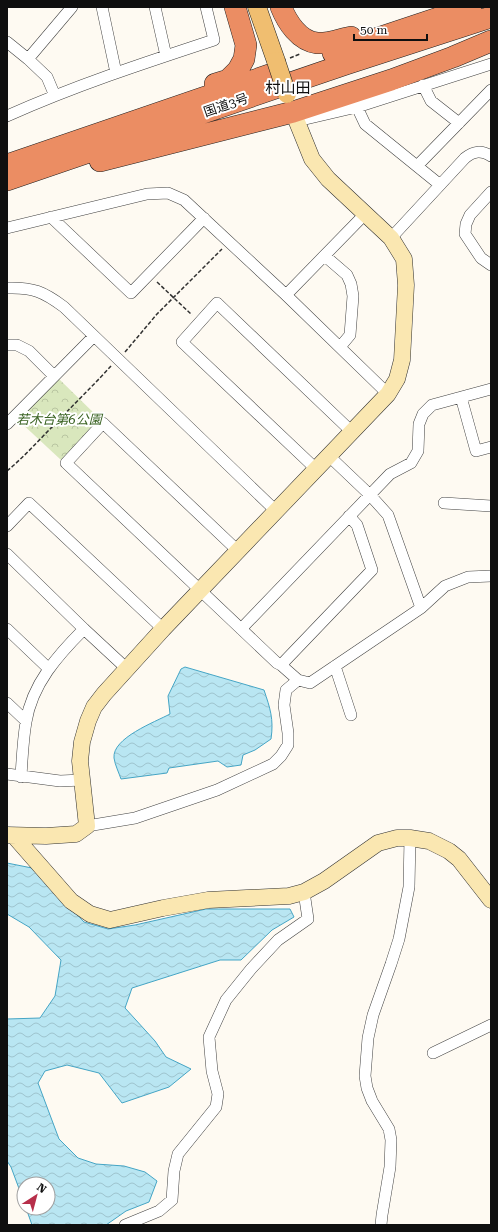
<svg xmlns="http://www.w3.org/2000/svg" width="498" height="1232" font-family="'Roboto Serif','Noto Sans JP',serif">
<defs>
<pattern id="park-crowns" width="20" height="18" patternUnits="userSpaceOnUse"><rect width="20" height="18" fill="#d9e7bd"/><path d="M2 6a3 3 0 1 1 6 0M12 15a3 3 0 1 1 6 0" fill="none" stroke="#b9c5a1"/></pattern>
<pattern id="water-waves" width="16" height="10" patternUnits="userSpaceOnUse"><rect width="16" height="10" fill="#b9e6f2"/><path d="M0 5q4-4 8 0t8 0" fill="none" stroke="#9ec4ce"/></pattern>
</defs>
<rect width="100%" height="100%" fill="#fefaf2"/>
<!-- park -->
<path fill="url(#park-crowns)" d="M58,378L100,419L61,460L18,420Z"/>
<!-- water -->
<path fill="url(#water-waves)" stroke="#45a5c5" d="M185,667L264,690C270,708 274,719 271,739L255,750L243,755L241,765L227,767L218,761L169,768L167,773L121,779C119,773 115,765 114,758C112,738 155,722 170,714L168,696L181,669Z
M7,863L32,868L44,879L84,922L108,929L135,925L206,909H290L294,917L272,930L241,960H220L132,988L125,1008L155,1041L166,1057L191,1069L169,1087L122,1103L99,1073L67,1065L45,1071L38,1083L59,1139L78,1158L96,1164L124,1166L145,1172L157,1181L149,1202L126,1211L106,1225H32L26,1208H48V1184H24V1202L11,1167L7,1161V1019L40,1018L55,996L61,960L29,927L7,914Z"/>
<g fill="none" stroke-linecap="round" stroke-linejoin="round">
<defs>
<path id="street" d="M102,7L116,73
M155,7L166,56
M7,42L28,59L47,77L55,96
M28,59L72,7
M423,85L431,101L459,123
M357,107L365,124L439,184
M7,116C74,86 144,63 214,40L206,7
M297,121L357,107L491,64
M417,166L491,90
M491,192L470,215L466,224L465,234L481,258L491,265
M51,217L131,293L204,218
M7,228L147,194L168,193L184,200L286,295L388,394
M391,238L465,158C474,151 481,150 491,156
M325,256L347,275L351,284L353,296L350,335L340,347
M7,288C33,287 44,292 64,307L276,511
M286,295L365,214
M7,345H17L29,351L54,376
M461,397L476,451L491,447
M7,424L94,336
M329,456L370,495L388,515L421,608
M316,469L182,342L217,303L352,432
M444,503L491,506
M7,526L29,503L163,629
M238,551L103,423L66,463L277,663L281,665L372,570L357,525L349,516
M7,554L84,629L126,668
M7,629L49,669
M241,629L390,474L411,463L418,451L419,424L423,414L432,405L491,389
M281,665L298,680L310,683L421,608L445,586L468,577L491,576
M335,666L351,715
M7,703L26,721
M7,774L60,781L82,780
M21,777C22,759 23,739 26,722C32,684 58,655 84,629
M87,826L135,818L217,790L273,764L281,756L288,745V733L284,705L286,690L298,680
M433,1053L491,1025
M125,1225L159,1211L172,1200L174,1171L178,1154L216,1107L218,1094L212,1071L209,1037L226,1000L251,969L278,940L308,919L304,892
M381,1225L382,1215L390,1167L391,1140L389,1129L372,1101L367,1088L365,1076L368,1038L373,1015L391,964L399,939L409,887L410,838"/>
<path id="secondary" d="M7,835L46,836L76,834L87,826L80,761L82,742L88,721L94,707L104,694L163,629L388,394L397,379L402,360L406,285L404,259L391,238L328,179L312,159L293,112
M14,836L71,901L90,914L110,920L163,908L208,900L289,896L304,892L324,881L378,843L397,838H410L429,841L449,851L459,859L491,900"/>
<path id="primary" d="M257,7L276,61"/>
<path id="highway" d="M281,7C287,22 299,41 317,43C328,44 340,39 351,37
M333,53L471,7
M215,84L228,80L238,70L244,59L246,45L235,7
M100,161L293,112L391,80L453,57L491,41
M7,165L275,73
M7,180L346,64L491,17"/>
</defs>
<!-- street casing -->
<use href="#street" stroke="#424242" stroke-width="12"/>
<!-- secondary casing -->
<use href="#secondary" stroke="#313131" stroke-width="17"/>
<!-- primary casing -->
<use href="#primary" stroke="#202020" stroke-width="19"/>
<!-- highway casing -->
<use href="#highway" stroke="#202020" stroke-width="22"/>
<!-- path -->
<path stroke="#313131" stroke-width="1.5" stroke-dasharray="4 2" stroke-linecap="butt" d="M290,58L300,54
M157,282L192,315
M125,352L157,314L222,249
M7,471C24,457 38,441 53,426C72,406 92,387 111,366"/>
<!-- street -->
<use href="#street" stroke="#fff" stroke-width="11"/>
<!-- secondary -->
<use href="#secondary" stroke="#fae7b1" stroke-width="16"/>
<!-- primary -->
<use href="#primary" stroke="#f0be70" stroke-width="18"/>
<!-- highway -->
<use href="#highway" stroke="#eb8d63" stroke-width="21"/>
<defs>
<path id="primary-bridge" d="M276,61L287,94"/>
</defs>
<!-- primary-bridge casing -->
<use href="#primary-bridge" stroke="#202020" stroke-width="19" stroke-linecap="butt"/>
<!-- primary-bridge -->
<use href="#primary-bridge" stroke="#f0be70" stroke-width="18"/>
</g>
<g text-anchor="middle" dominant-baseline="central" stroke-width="4" stroke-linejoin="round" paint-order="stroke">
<!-- street labels -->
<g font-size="13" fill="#0f0f0f" stroke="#fff">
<text transform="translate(226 105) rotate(-19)">国道3号</text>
</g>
<!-- park labels -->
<g font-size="13" font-style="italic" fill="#3a6323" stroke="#fff">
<text x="59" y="419">若木台第6公園</text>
</g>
<!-- quarter labels -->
<g font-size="15" fill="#0f0f0f" stroke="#fff">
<text x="288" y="88">村山田</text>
</g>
</g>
<!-- border -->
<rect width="498" height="1232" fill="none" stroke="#0f0f0f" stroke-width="16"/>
<!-- north arrow -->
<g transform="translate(36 1196) rotate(36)"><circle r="19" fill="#ffffff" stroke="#9f9f9f"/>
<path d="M0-3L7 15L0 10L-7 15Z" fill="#b72f4a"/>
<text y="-6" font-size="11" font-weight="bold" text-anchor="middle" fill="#0f0f0f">N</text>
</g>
<!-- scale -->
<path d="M354 34v6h73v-6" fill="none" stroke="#0f0f0f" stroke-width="2"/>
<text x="360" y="34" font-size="12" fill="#0f0f0f" stroke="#ffffff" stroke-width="3" paint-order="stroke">50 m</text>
</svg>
